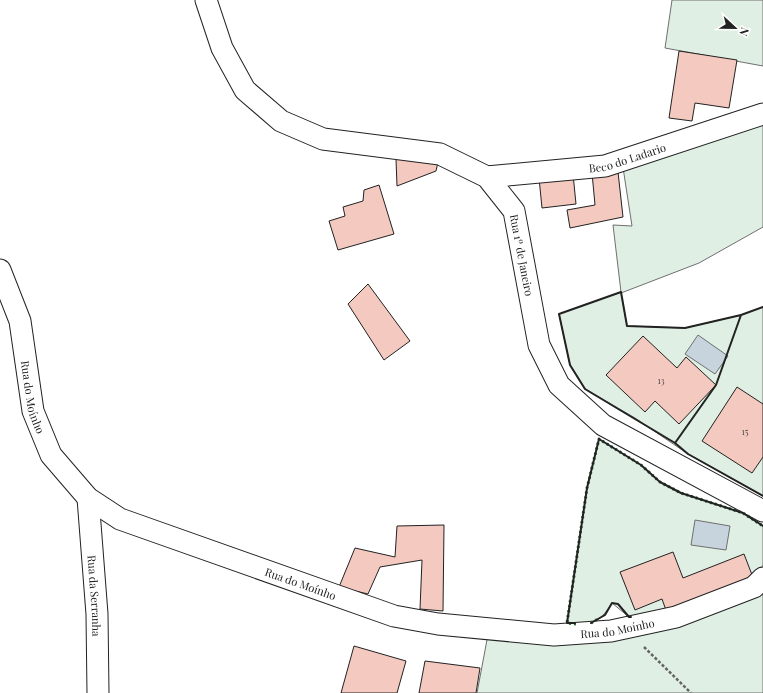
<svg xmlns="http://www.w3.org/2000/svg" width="763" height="693" font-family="'Playfair Display',serif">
<rect width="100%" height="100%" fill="#fff"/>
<!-- green -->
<path fill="#e0efe3" stroke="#6f6f6f" d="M672,0H763V66L665,48Z
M763,114V227L699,263L621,293L627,326L685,328L741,315L763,307V496L688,454L635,418L585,389L570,365L559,314L621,292L613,225L632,226L622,161Z
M599,439L641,465L660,482L681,493L743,513L763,526V565L754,580L667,613L629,617L612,603C599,624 591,625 567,623L587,488Z
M763,578V693H477L489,629L611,631Z"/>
<!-- water -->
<path fill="#c7d3dd" stroke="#6f6f6f" d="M698,335L728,356L715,374L685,354Z
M695,520L730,526L726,550L691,545Z"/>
<!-- building -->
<path fill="#f3c9c0" stroke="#222" d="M679,51L737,60L729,108L695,103L692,121L669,118Z
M396,159L438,162L436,171L397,186Z
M618,172L623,217L570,228L567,210L595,205L592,173Z
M573,174L576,204L542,208L539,178Z
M379,185L394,234L338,250L329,221L345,216L343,207L363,201L364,190Z
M368,284L410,341L384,360L348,304Z
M643,336L677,368L686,357L716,385L679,424L655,401L645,412L606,375Z
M737,387L763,404V457L752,473L702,441Z
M444,525L443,611L420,609L422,560L380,567L368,594L339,587L355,548L395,557L397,526Z
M673,552L683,578L744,554L754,580L667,613L662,599L635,610L620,572Z
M354,646L406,661L397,693H341Z
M425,661L480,668L476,693H419Z"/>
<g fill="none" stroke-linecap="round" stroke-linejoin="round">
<defs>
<g id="street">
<path d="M206,0L222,48L245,90L281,121L323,139L440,154L487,177L514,211L539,345L559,385L603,425L763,511"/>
<path id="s1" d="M487,177L605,166L763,114"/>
<path id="s2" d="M0,270L20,321L33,411L51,455L88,498L120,519L394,616L438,624L554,635L611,631L676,617L754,587L763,578"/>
<path id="s3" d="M88,498L97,614L98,693"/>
</g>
</defs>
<!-- street casing -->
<use href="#street" stroke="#222" stroke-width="23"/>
<!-- path -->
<path stroke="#646464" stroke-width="2.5" stroke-dasharray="3 2" stroke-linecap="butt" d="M644,647L691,693"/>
<!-- street -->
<use href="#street" stroke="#fff" stroke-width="21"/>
<!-- hedge -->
<path stroke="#2f5e38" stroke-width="3" stroke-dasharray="2 3" stroke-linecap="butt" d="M591,623L598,619
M576,624L567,623L587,488L599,439L641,465L660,482L681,493L743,513L763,526"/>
<!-- wall -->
<path stroke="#222" stroke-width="2" d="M621,292L627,326L685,328L741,315L716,385L675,443L585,389L570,365L559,314Z
M741,315L763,307
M675,443L688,454L763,496
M575,623H567L587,488L599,439L641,465L660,482L681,493L743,513L763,526
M591,623L605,615L612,603L618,604L629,617H631"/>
</g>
<g text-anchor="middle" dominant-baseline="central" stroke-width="3" stroke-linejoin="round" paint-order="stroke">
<!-- number labels -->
<g font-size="9" fill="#564c4a">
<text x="661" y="380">13</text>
<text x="745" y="431">15</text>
</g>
<!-- street labels -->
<g font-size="11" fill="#222" stroke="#fff">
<text stroke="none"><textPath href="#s1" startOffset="142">Beco do Ladario</textPath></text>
<text transform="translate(522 255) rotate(79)">Rua 1º de Janeiro</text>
<text stroke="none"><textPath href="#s2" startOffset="132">Rua do Moínho</textPath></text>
<text stroke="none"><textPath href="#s2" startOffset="480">Rua do Moínho</textPath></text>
<text stroke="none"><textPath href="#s3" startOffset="98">Rua da Serranha</textPath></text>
<text stroke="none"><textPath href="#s2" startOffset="804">Rua do Moínho</textPath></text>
</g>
</g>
<!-- north arrow -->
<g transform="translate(735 28) rotate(112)" stroke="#ffffff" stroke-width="3" paint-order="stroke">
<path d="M0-3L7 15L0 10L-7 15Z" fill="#222222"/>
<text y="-6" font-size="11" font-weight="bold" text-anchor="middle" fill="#222222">N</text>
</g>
</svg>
